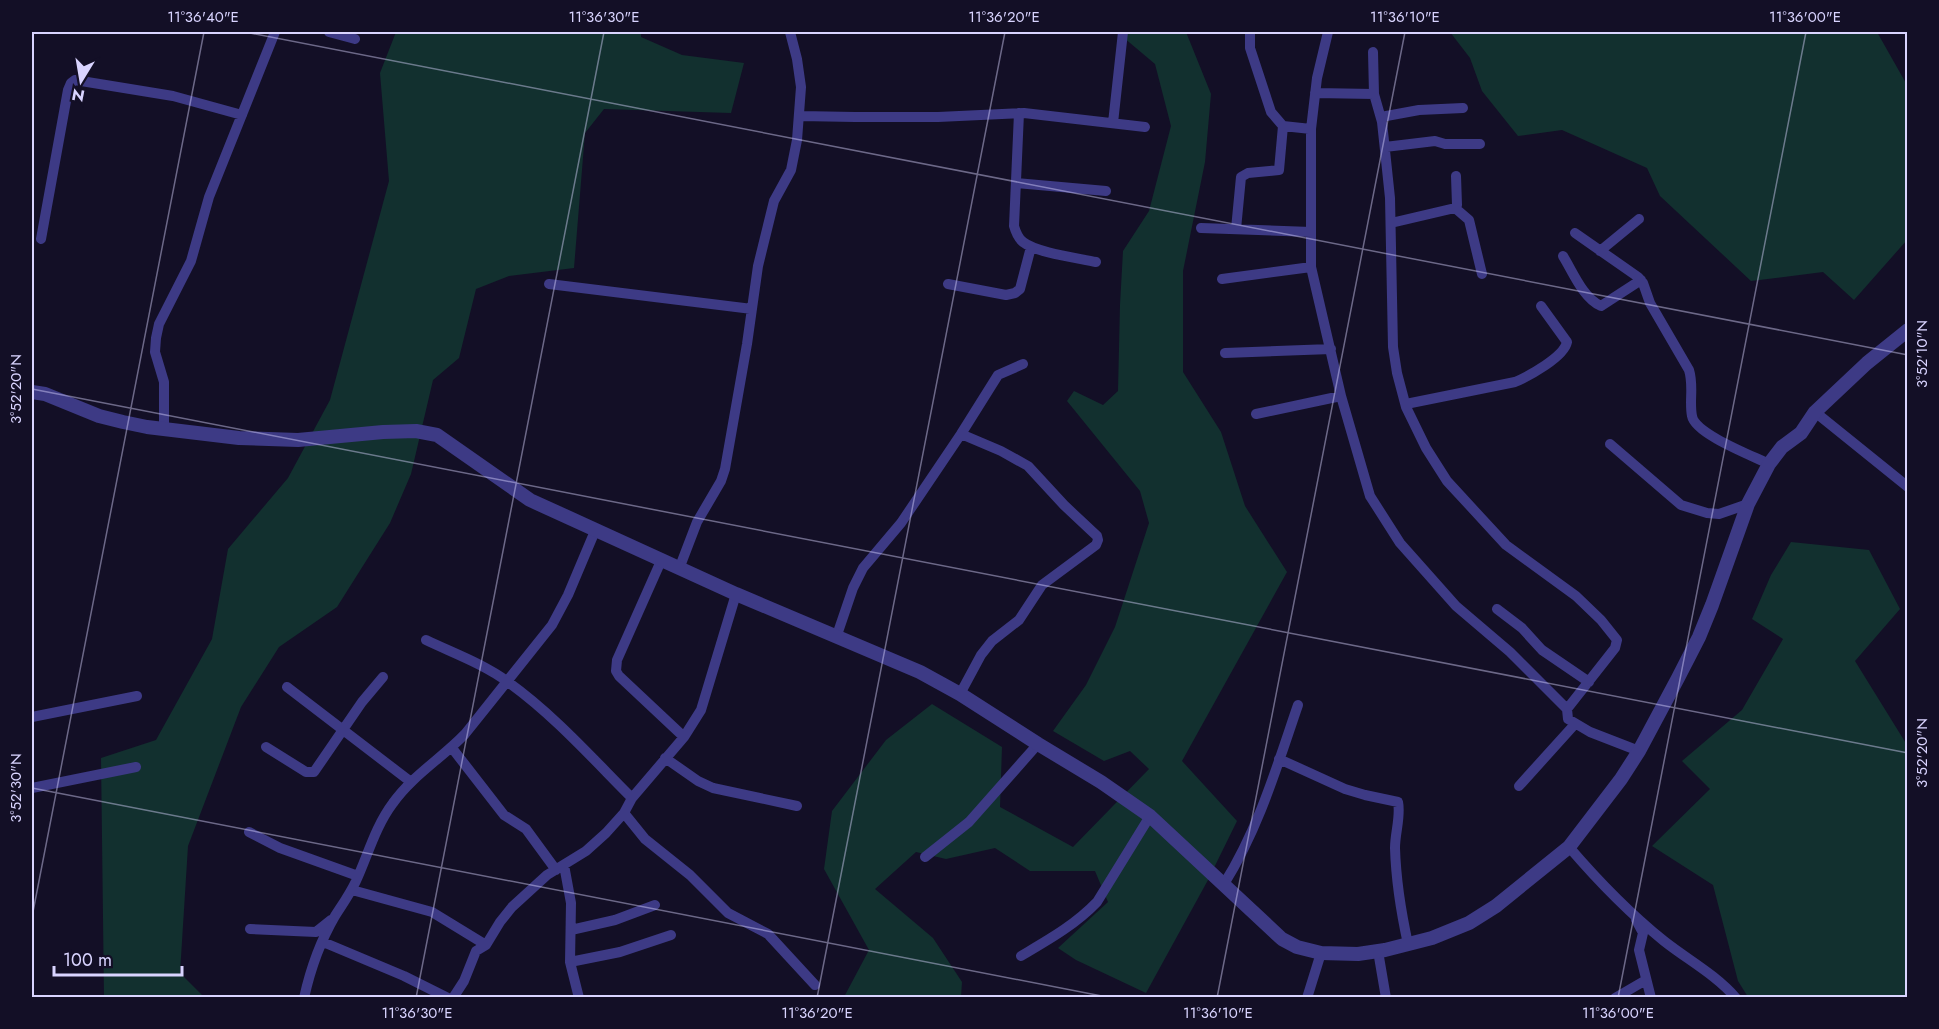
<svg xmlns="http://www.w3.org/2000/svg" width="1939" height="1029" font-family="Jost,sans-serif">
<rect width="100%" height="100%" fill="#130f26"/>
<!-- green -->
<path fill="#12302f" d="M396,32H641V37L682,55L744,63L731,113L604,109L585,133L574,268L509,276L476,289L459,358L433,380L411,474L390,523L337,607L279,647L241,707L188,846L180,973L204,997H104L101,758L156,740L212,639L228,549L288,478L330,400L389,181L380,73Z
M1117,32H1186L1211,94L1205,162L1183,271V372L1221,432L1245,506L1287,572L1182,761L1237,821L1208,880L1146,993L1076,960L1058,948L1108,902L1095,871H1030L995,848L946,859L916,852L875,889L933,938L962,982L961,997H844L869,950L824,869L832,811L886,740L932,704L1002,747L1000,807L1073,847L1149,769L1130,751L1104,761L1053,731L1086,685L1115,627L1149,523L1140,491L1067,401L1074,391L1103,405L1118,391L1120,305L1123,251L1149,211L1171,126L1155,64Z
M1450,32H1877L1907,85V240L1854,300L1823,272L1751,281L1660,196L1647,168L1562,130L1518,136L1482,91L1470,58Z
M1791,542L1869,550L1900,609L1855,661L1907,745V997H1748L1738,981L1713,885L1652,846L1710,789L1682,761L1742,710L1783,639L1752,619L1771,575Z"/>
<g fill="none" stroke-linecap="round" stroke-linejoin="round">
<!-- minor -->
<path stroke="#3d3a85" stroke-width="10" d="M329,32L355,39
M1250,32V48L1271,112L1283,126L1311,129
M1328,32L1317,78L1311,129V267L1341,396L1370,496L1400,543L1456,606L1510,652L1567,709L1568,719L1590,732L1639,751
M1373,52L1374,94L1382,122L1390,198L1393,347L1397,373L1406,407L1426,448L1447,481L1506,545L1576,596L1601,620L1617,640L1615,648L1567,709
M1315,93L1374,94
M1019,113L1014,226C1016,233 1018,238 1023,242C1037,253 1078,258 1096,262
M800,116L855,117H938L1024,113L1145,127
M1381,117L1419,110L1463,108
M1113,123L1123,32
M1385,147L1435,141L1445,144H1480
M1016,183L1106,191
M1455,208L1469,220L1482,274
M1391,223L1455,208L1457,205L1456,176
M1201,228L1311,232
M1236,229L1241,177L1248,173L1279,170L1283,126
M1575,233L1638,277L1643,283L1650,303L1689,370C1694,386 1689,401 1692,416C1695,434 1753,456 1769,464
M41,239L68,90L71,83L75,80L173,96L242,115
M1600,251L1639,219
M1563,256C1573,272 1583,298 1601,306L1641,280
M1222,279L1311,267
M549,284L752,309
M948,284L1006,295L1015,293L1020,289L1031,247
M1225,353L1331,349
M1406,404L1515,382C1529,376 1564,357 1567,342L1541,306
M1815,412L1908,487
M1256,414L1341,396
M164,430V382L155,352L156,338L159,324L191,261L209,197L275,32
M1610,444L1681,505L1707,513L1719,514L1748,504
M661,561L617,660L616,671L619,676L684,737
M679,569L697,522L721,481L725,469L747,344L758,266L774,201L791,170L797,140L801,87L797,59L790,32
M1497,609L1522,628L1542,650L1589,682
M837,635L853,588L863,568L901,523L961,434L998,375L1023,364
M426,640C453,653 484,664 508,682C554,715 592,758 632,798
M287,687L411,782
M960,694L981,655L992,641L1019,620L1042,585L1096,545L1098,540L1097,536L1064,505L1028,466L1001,451L961,434
M32,717L137,696
M266,747L306,772H314L362,702L383,677
M452,748L504,815L526,829L556,870
M665,758L698,781L713,788L797,806
M1279,759L1345,789L1365,795L1398,802C1401,816 1395,833 1395,848C1396,881 1401,912 1408,944
M1519,786L1575,724
M32,788L136,767
M624,813L645,839L690,875L728,913L768,934L815,985
M249,832L280,848L358,876
M1569,847C1599,882 1628,912 1664,941C1688,960 1715,974 1736,998
M925,857L969,822L1038,744
M564,865L571,903L570,962L579,998
M1224,884C1259,828 1277,766 1298,705
M352,890L432,912L486,945
M1636,920L1643,933L1639,950L1651,998
M250,929L316,932L331,920
M571,930L615,920L655,905
M323,942L404,976L448,998
M1378,951L1386,998
M1021,956C1048,940 1075,925 1097,902L1150,816
M570,962L620,952L671,935
M304,998C310,971 321,940 335,916C342,905 350,894 356,881C368,855 375,827 393,803C412,776 442,758 465,734L552,625L568,595L595,531
M453,998L464,981L476,951L486,945L500,922L512,907L547,875L586,851L606,833L624,813L632,798L684,737L701,710L736,594
M1307,998L1321,953
M1615,998L1646,980"/>
<!-- tertiary -->
<path stroke="#3d3a85" stroke-width="14" d="M32,392L45,394L99,416L123,422L147,427L239,438L298,440L383,432L416,431L437,435L530,500L736,594L920,672L960,694L1038,744L1101,782L1150,816L1282,939L1297,947L1321,953L1358,954L1385,950L1432,938L1469,923L1496,906L1569,847L1621,779L1639,751L1678,678L1699,637L1712,605L1748,504L1769,464L1782,447L1801,433L1815,412L1867,363L1908,330"/>
</g>
<!-- ticks -->
<path fill="none" stroke="#d9d4ff" stroke-width="1.5" stroke-opacity="0.45" d="M245,32L1908,355M32,389L1908,753M32,788L1112,998M32,917L204,32M416,998L604,32M817,998L1005,32M1217,998L1405,32M1618,998L1806,32"/>
<!-- border -->
<rect width="1939" height="1029" fill="none" stroke="#130f26" stroke-width="66"/>
<!-- north arrow -->
<g transform="translate(81 81) rotate(191)" stroke="#130f26" stroke-width="4.5" paint-order="stroke">
<path d="M0-4.5L10 22L0 15L-10 22Z" fill="#d9d4ff"/>
<text y="-9" font-size="16" font-weight="bold" text-anchor="middle" fill="#d9d4ff">N</text>
</g>
<!-- scale -->
<path d="M54 966v9h128v-9" fill="none" stroke="#d9d4ff" stroke-width="3"/>
<text x="63" y="966" font-size="18" fill="#d9d4ff" stroke="#130f26" stroke-width="4.5" paint-order="stroke">100 m</text>
<rect x="33" y="33" width="1873" height="963" fill="none" stroke="#d9d4ff" stroke-width="2"/>
<g font-size="15" text-anchor="middle" fill="#d9d4ff">
<text x="203" y="22">11°36'40"E</text>
<text x="604" y="22">11°36'30"E</text>
<text x="1004" y="22">11°36'20"E</text>
<text x="1405" y="22">11°36'10"E</text>
<text x="1805" y="22">11°36'00"E</text>
<text transform="translate(1922 354) rotate(-90)" y="5">3°52'10"N</text>
<text transform="translate(16 389) rotate(-90)" y="5">3°52'20"N</text>
<text transform="translate(1922 753) rotate(-90)" y="5">3°52'20"N</text>
<text transform="translate(16 788) rotate(-90)" y="5">3°52'30"N</text>
<text x="417" y="1018">11°36'30"E</text>
<text x="817" y="1018">11°36'20"E</text>
<text x="1218" y="1018">11°36'10"E</text>
<text x="1618" y="1018">11°36'00"E</text>
</g>
</svg>
